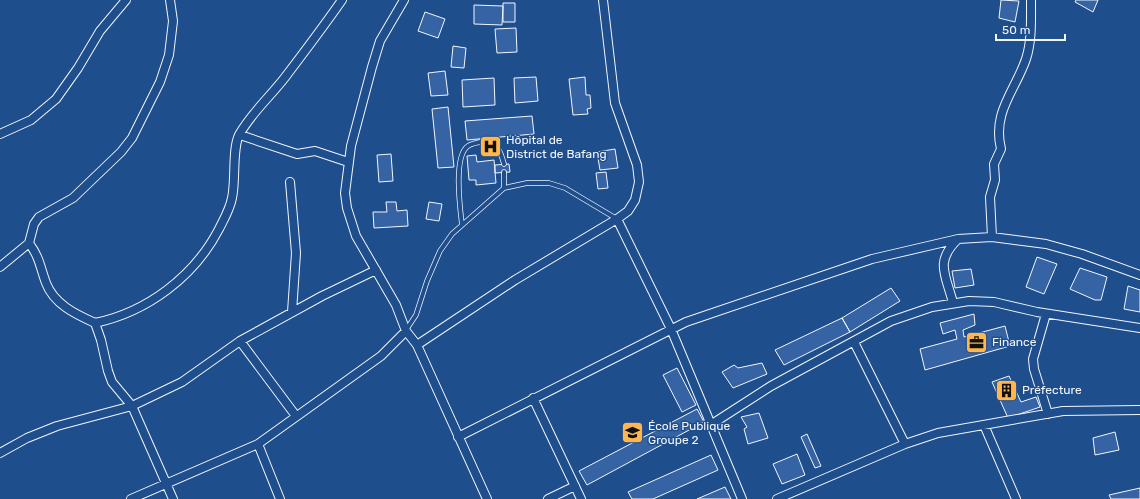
<svg xmlns="http://www.w3.org/2000/svg" width="1140" height="499" font-family="Rubik,sans-serif">
<rect width="100%" height="100%" fill="#1f4e8c"/>
<!-- building -->
<path fill="#3563a3" stroke="#f2f6ff" d="M1001,0L1019,1L1015,22L999,18Z
M1076,0H1098L1093,12L1075,2Z
M503,3H515V22H503Z
M474,5L503,6L502,25L474,24Z
M425,12L445,19L438,38L418,31Z
M516,28L517,52L497,53L495,29Z
M453,46L466,48L464,68L451,67Z
M445,71L448,95L431,96L428,73Z
M536,77L538,101L515,103L514,78Z
M585,77L586,95H590L591,108L587,109L588,114L573,115L569,79Z
M494,78L495,105L463,107L462,80Z
M448,107L454,167L438,168L432,109Z
M532,116L534,134L467,140L465,121Z
M615,149L618,168L600,170L597,152Z
M391,154L393,181L379,182L377,155Z
M476,155L477,162L494,160L496,183L476,185V180H469L467,156Z
M509,164L510,172L495,173V165Z
M606,172L608,188L598,189L596,173Z
M386,202H396L397,211L407,210L408,226L374,228L373,212H387Z
M429,202L442,204L439,221L426,219Z
M1037,257L1057,264L1044,294L1026,287Z
M1080,268L1107,277L1101,300H1095L1070,289Z
M971,269L974,285L955,288L952,271Z
M1128,286L1140,290V312L1124,309Z
M891,288L900,301L850,332L842,318Z
M974,314L975,325L963,330L964,337L1005,326L1010,346L925,370L920,349L957,339L955,330L943,334L940,323Z
M842,318L850,332L784,365L775,350Z
M762,363L767,374L733,388L722,372L734,365L738,368Z
M677,368L696,405L682,412L663,375Z
M1009,376L1021,402L1036,397L1040,407L1008,418L992,382Z
M697,409L704,422L587,485L579,471Z
M759,413L768,438L748,444L744,429L747,427L741,417Z
M1115,432L1119,450L1095,455L1093,438Z
M807,434L821,466L815,468L801,437Z
M797,454L805,475L782,484L773,464Z
M711,455L718,470L653,499H632L628,492Z
M725,487L731,499H697Z
M1140,488V499H1111L1109,495Z"/>
<g fill="none" stroke-linecap="round" stroke-linejoin="round">
<defs>
<path id="service" d="M504,188V172
M462,225C460,208 453,156 468,146C474,142 483,142 489,141C499,147 501,153 504,164
M406,330L416,315L427,281L440,251L452,234L504,188L527,183H549L565,188L617,219"/>
<path id="minor" d="M404,0L380,41L372,67L351,146L345,193L347,208L356,236L396,305L406,331L417,345L487,499
M0,134L31,120L56,99L78,68L100,31L126,0
M240,135L297,154L315,151L348,162
M290,182L296,253L292,312
M617,219L671,329L742,499
M992,237L990,197L995,180L994,164L1001,149C992,112 1015,91 1026,59C1032,41 1031,19 1031,0
M29,243L34,224L39,217L73,198L121,152L132,138L160,82L169,55L173,21L170,0
M0,267L29,243C40,258 40,267 46,283C54,304 75,314 95,323L101,340L108,371L112,382L132,406L173,499
M953,303C946,275 934,262 958,239
M1046,314L1033,359L1034,369L1048,414
M95,323C147,312 194,277 219,229C224,219 230,209 232,198C236,181 232,149 239,135C251,113 271,96 286,76C305,51 324,26 342,0
M240,341L296,416
M854,342L905,444
M417,345L515,280L617,219L628,211L635,200L639,182L637,165L615,103L603,0
M533,398L581,499
M712,424L771,386L891,321L932,307L969,301L994,302L1037,312L1140,328
M984,425L1016,499
M458,437L686,322L872,259L958,239L992,237L1046,244L1082,254L1140,275
M0,453L27,438L57,426L132,406L182,382L240,341L322,296L376,270
M131,499L258,444
M280,499L258,444L381,356L406,331
M548,499L575,486
M777,499L905,444L938,433L1063,411L1140,410"/>
</defs>
<!-- service casing -->
<use href="#service" stroke="#f2f6ff" stroke-width="5.5"/>
<!-- minor casing -->
<use href="#minor" stroke="#f2f6ff" stroke-width="10"/>
<!-- service -->
<use href="#service" stroke="#1f4e8c" stroke-width="4"/>
<!-- minor -->
<use href="#minor" stroke="#1f4e8c" stroke-width="8"/>
</g>
<!-- icons -->
<defs>
<symbol id="hospital-square" viewBox="-11 -11 22 22"><rect x="-9" y="-9" width="18" height="18" rx="4" fill="#ffb74d" stroke="#1f4e8c"/><path d="M-5-5h3v3.5h4V-5h3V5h-3V1.5h-4V5h-3Z" fill="#111"/></symbol>
<symbol id="office-square" viewBox="-11 -11 22 22"><rect x="-9" y="-9" width="18" height="18" rx="4" fill="#ffb74d" stroke="#1f4e8c"/><path d="M-6-3h4V-5.5h4V-3h4V5H-6ZM-1-4.5V-3h2v-1.5ZM-6 0V1H6V0Z" fill="#111"/></symbol>
<symbol id="building-square" viewBox="-11 -11 22 22"><rect x="-9" y="-9" width="18" height="18" rx="4" fill="#ffb74d" stroke="#1f4e8c"/><path d="M-4-6H4V6H1V3H-1V6H-4ZM-2.5-4.3h1.7v1.8h-1.7ZM.8-4.3h1.7v1.8H.8ZM-2.5-1h1.7V.8h-1.7ZM.8-1h1.7V.8H.8Z" fill="#111"/></symbol>
<symbol id="school-square" viewBox="-11 -11 22 22"><rect x="-9" y="-9" width="18" height="18" rx="4" fill="#ffb74d" stroke="#1f4e8c"/><path d="M0-5L7-2L0 1L-7-2ZM-4 1L0 2.5L4 1V4Q0 6-4 4Z" fill="#111"/></symbol>
</defs>
<g fill-rule="evenodd">
<use href="#hospital-square" x="478" y="134" width="25" height="25"/>
<use href="#office-square" x="964" y="330" width="25" height="25"/>
<use href="#building-square" x="994" y="378" width="25" height="25"/>
<use href="#school-square" x="620" y="420" width="25" height="25"/>
</g>
<g text-anchor="middle" dominant-baseline="central" stroke-width="3" stroke-linejoin="round" paint-order="stroke">
<!-- poi labels -->
<g font-size="12" fill="#f2f6ff" stroke="#1f4e8c" text-anchor="start">
<text x="506" y="140">Hôpital de<tspan x="506" dy="14">District de Bafang</tspan></text>
<text x="992" y="342">Finance</text>
<text x="1022" y="390">Préfecture</text>
<text x="648" y="426">École Publique<tspan x="648" dy="14">Groupe 2</tspan></text>
</g>
</g>
<!-- scale -->
<path d="M996 34v6h69v-6" fill="none" stroke="#f2f6ff" stroke-width="2"/>
<text x="1002" y="34" font-size="12" fill="#f2f6ff" stroke="#1f4e8c" stroke-width="3" paint-order="stroke">50 m</text>
</svg>
